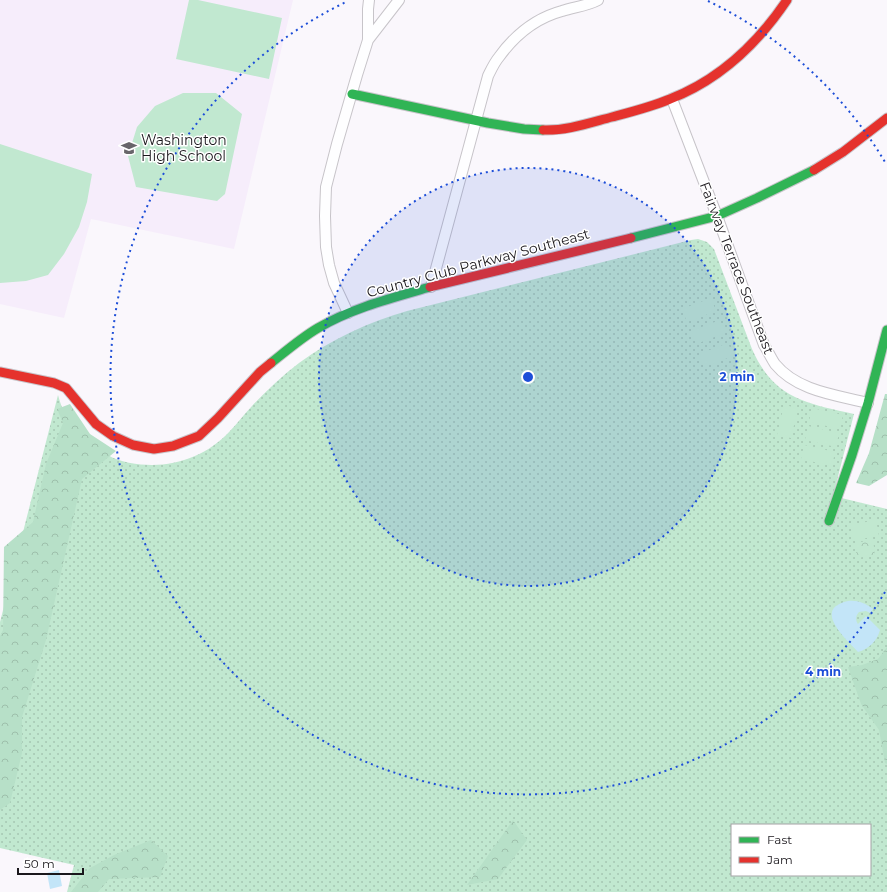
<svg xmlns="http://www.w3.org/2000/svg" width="887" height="892" font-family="Montserrat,sans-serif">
<defs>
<pattern id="grass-dots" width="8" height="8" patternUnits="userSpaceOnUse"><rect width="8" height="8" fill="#c1e8d0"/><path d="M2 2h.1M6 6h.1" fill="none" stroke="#a5c6b2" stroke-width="1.8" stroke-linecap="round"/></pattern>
<pattern id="forest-crowns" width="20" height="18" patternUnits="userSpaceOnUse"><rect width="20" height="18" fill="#b7e0c8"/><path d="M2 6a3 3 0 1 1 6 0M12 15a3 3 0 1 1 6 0" fill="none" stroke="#9dbfab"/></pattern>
<pattern id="park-crowns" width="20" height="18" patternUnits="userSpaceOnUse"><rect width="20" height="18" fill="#c1e8d0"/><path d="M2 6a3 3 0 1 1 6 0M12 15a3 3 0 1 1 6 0" fill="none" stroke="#a5c6b2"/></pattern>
</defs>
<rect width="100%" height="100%" fill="#faf7fc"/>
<!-- built -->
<path fill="#f6edfb" d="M0,0H293L234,249L91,219L64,318L0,304Z"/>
<!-- grass -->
<path fill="url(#grass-dots)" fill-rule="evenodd" d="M698,239L707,242L714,249L752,349C774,399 806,403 854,414L833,496L887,509V892H67L74,865L0,848V622L58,395C60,402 62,409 66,415C75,425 87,435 97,444C101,447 104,452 108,455C118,462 139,465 152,465C181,465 210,453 230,431C238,423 244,414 252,406C266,391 282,376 299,363C332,339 368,322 407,311L691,240ZM732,825H870V875H732Z"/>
<!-- forest -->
<path fill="url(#forest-crowns)" d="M885,394H887V475L869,486L856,483L869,453Z
M70,404L90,434L116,451L82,479L46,640L22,717V753L10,803L0,810V636L3,630L4,547L33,522L46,464L63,423L57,409Z
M887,647V764L885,763L879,730L861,704L848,667L862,665L878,659Z
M513,820L527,840L498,879L467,885Z
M151,840L168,856L160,877L109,879L98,892H71L90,868L114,855Z"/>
<!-- park -->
<path fill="url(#park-crowns)" d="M873,540L875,555L857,558L855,543Z"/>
<!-- pitch -->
<path fill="#c1e8d0" d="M189,0H198L282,18L269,79L176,59Z
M183,93H216L242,114L225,194L217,201L136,187L128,156L137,127L155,106Z
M0,144L92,174L87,202L79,227L64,254L48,275L26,281L0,283Z
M711,298L716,311L687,322L682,309Z
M720,320L725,333L696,344L691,331Z
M728,343L733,356L704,367L699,354Z
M784,405L798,408L791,438L777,435Z
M812,408L843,415L840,429L809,422Z
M808,426L839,433L836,447L805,440Z
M804,445L835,452L832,466L801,459Z
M876,520L879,536L854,540L851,525Z"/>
<!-- water -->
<path fill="#c3e5f8" d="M848,601C858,600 865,603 873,609L870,613L866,611L859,612C856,615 855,620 858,624L866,616L880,630C877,641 869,649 858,652C845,638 812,609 848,601Z
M59,870L62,886L50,889L47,873Z"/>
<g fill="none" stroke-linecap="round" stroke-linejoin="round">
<defs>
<path id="street" d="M368,40L399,0
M672,99L717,216L764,345C768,351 771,358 775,364C797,391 836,395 868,403
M431,287L488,76C491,70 494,63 499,57C515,35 536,18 562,11C574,7 587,6 598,0
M348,313L334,283L329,265L326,247L325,216L326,187L337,144L357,75L368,40V9L369,0"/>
<path id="fast" d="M352,94L488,123L524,129L543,130
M631,238L717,216L757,198L814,170
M271,363C286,351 301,338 318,328C352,308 392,298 430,287
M829,521L852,455L868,403L887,330"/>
<path id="jam" d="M543,130C566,131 589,123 612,117C631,112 651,107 670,99C719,80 758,43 787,0
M814,170L843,152L887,118
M430,287L631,238
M0,372L54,383L66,388L96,424L113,436L133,445L154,449L173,446L199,436L218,418L260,372L271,363"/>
</defs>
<!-- street casing -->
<use href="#street" stroke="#c7c4c9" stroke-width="12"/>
<!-- fast casing -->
<use href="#fast" stroke="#c7c4c9" stroke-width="11"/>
<!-- jam casing -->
<use href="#jam" stroke="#c7c4c9" stroke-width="11"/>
<!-- street -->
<use href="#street" stroke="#fefeff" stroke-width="10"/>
<!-- fast -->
<use href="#fast" stroke="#30b455" stroke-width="9"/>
<!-- jam -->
<use href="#jam" stroke="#e5322d" stroke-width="9"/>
</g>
<!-- distance rings -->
<circle cx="528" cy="377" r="209" fill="#1d4ed8" fill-opacity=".12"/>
<g fill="none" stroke="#1d4ed8" stroke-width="2" stroke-dasharray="2 4">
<circle cx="528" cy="377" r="209"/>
<path d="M885 592A417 417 0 1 1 348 1M708 1A417 417 0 0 1 885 162"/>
</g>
<!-- icons -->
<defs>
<symbol id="school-bare" viewBox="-9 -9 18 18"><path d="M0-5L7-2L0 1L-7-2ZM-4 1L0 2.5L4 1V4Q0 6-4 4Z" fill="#68656a" stroke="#fff" stroke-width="2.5" paint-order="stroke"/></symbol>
</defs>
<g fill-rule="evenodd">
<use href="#school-bare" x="118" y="137" width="22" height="22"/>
</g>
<g text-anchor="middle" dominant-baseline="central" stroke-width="3" stroke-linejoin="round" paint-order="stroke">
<!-- poi labels -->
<g font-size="14" fill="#1a171c" stroke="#fff" text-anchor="start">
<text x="141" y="140">Washington<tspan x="141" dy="16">High School</tspan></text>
</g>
<!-- street labels -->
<g font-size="14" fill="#1a171c" stroke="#fff">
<text transform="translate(478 263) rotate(-15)">Country Club Parkway Southeast</text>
<text transform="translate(737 268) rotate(69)">Fairway Terrace Southeast</text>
</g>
</g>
<circle cx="528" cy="377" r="6" fill="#1d4ed8" stroke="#fff" stroke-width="2"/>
<g font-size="12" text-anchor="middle" font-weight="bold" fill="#1d4ed8" stroke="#fff" stroke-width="3" stroke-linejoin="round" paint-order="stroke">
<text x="737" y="381">2 min</text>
<text x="823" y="676">4 min</text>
</g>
<!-- legend -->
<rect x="731" y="824" width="140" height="52" fill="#ffffff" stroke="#a3a2a4"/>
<rect x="739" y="837" width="20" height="6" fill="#30b455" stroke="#a3a2a4"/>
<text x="767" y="844" font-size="12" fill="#1a171c">Fast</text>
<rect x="739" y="857" width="20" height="6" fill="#e5322d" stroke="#a3a2a4"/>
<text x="767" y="864" font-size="12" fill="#1a171c">Jam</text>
<!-- scale -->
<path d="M18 868v6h65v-6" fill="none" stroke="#1a171c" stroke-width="2"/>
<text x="24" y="868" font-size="12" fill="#1a171c" stroke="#ffffff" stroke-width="3" paint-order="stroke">50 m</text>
</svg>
